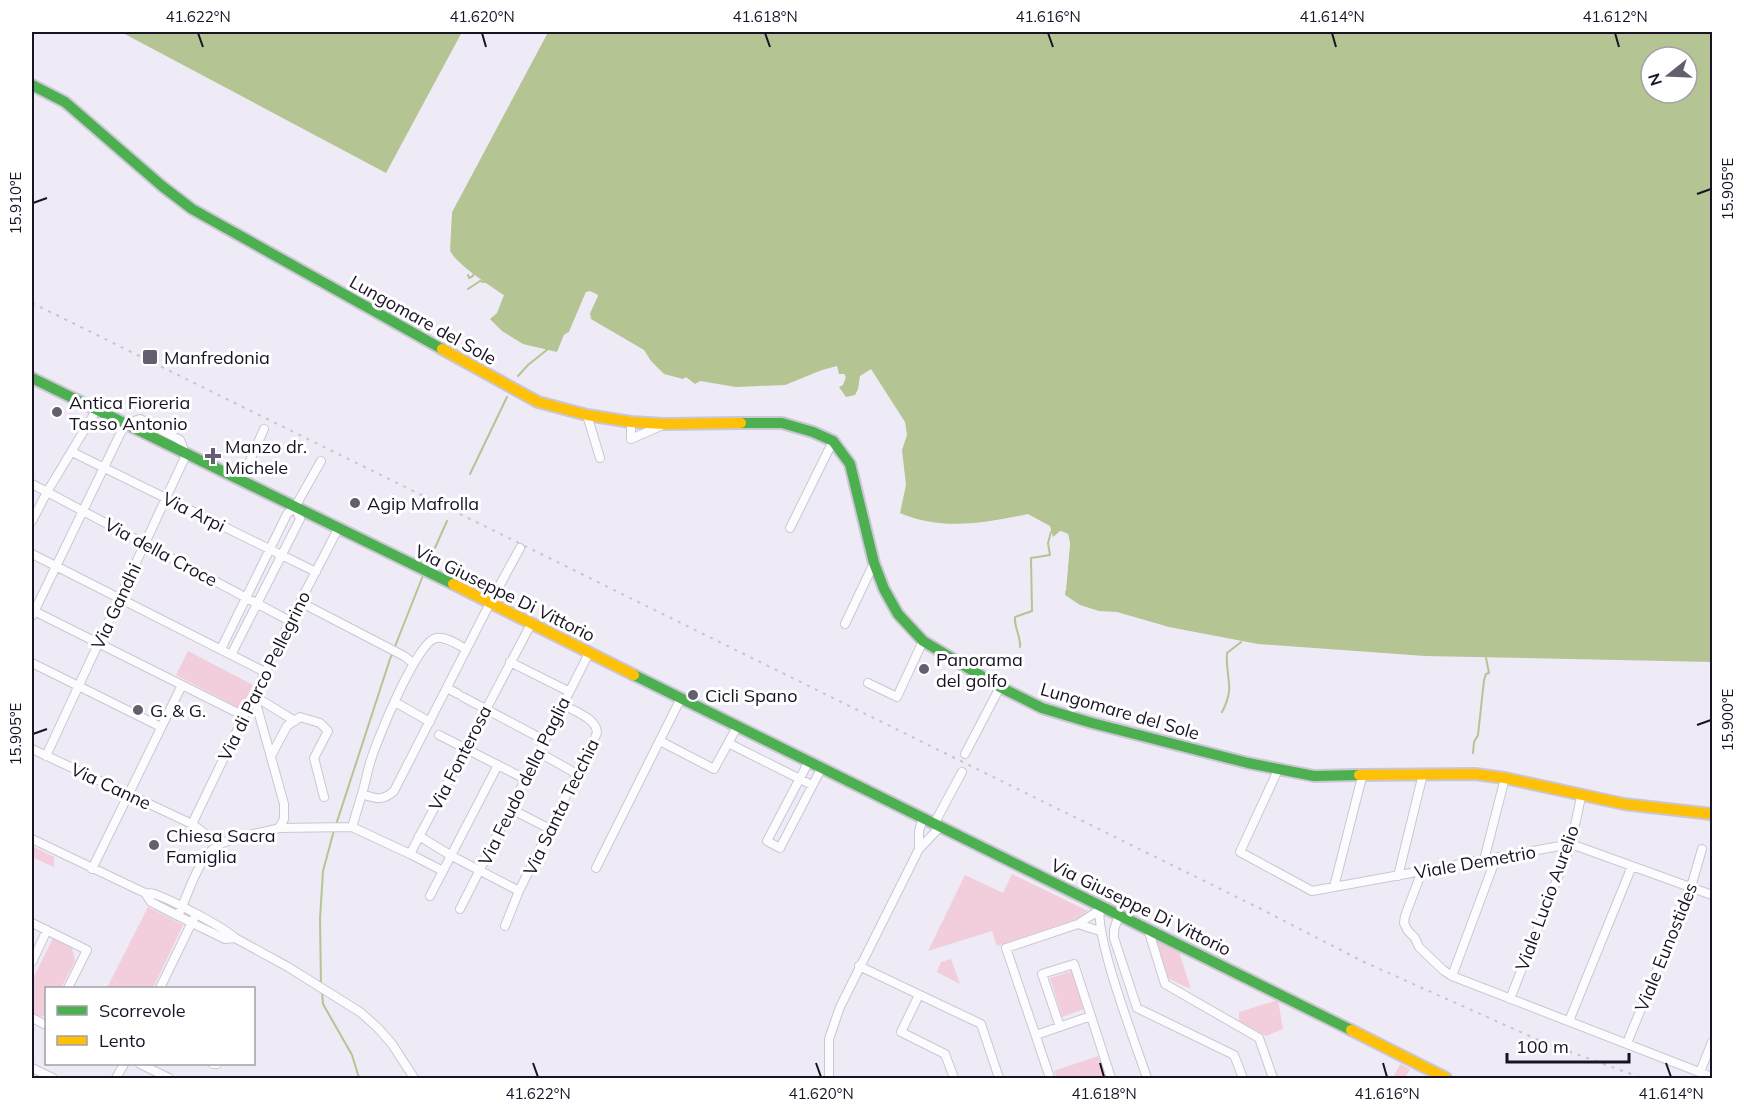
<svg xmlns="http://www.w3.org/2000/svg" width="1744" height="1110" font-family="Mulish,sans-serif">
<rect width="100%" height="100%" fill="#eeeaf6"/>
<!-- green -->
<path fill="#f2cddb" d="M188,651L253,685L241,709L176,675Z
M32,846L54,857V867L32,857Z
M1012,874L1088,911L1077,919L997,946L992,931L928,951L965,875L1003,893Z
M148,907L183,925L153,988H107Z
M1154,937L1178,949L1191,989L1167,978Z
M53,938L72,948L75,961L61,988H46V1015L39,1017L32,1013V981Z
M951,959L960,984L937,972L941,962Z
M1072,971L1084,1009L1062,1017L1050,978Z
M1278,1000L1283,1029L1266,1036L1239,1021V1012Z
M1098,1056L1106,1078H1057L1054,1071Z
M1400,1064L1410,1069L1405,1078H1393Z"/>
<!-- water -->
<path fill="#b5c493" fill-rule="evenodd" d="M121,32H462L386,173Z
M548,32H1712V662L1425,656L1258,644L1169,627L1117,612L1099,611L1080,605L1065,595L1070,543L1068,534L1060,531L1053,537L1050,526L1028,514C984,523 942,531 900,513L906,485L902,450L907,435L905,422L871,369L860,376L858,389L855,395L846,397L839,387L843,385L846,377L844,374H839L837,366L822,370L785,385L736,387L700,381L695,384L686,377L683,379L664,374L651,361L644,350L591,319L590,313L598,296L586,292L569,332L564,335L557,352L523,344L502,331L490,319L497,313L504,295C493,288 453,262 450,250C447,239 451,224 452,212ZM1651,57H1687V93H1651Z"/>
<!-- pier -->
<path fill="#eeeaf6" d="M545,32H548L452,212L450,251H448V253L447,238L449,211Z
M590,291L598,295L590,313H587L594,297L590,294L572,333L567,337L559,354L556,355L564,335L569,332L586,292Z
M1061,531L1068,534L1070,543L1066,591L1063,589L1067,543L1066,536L1061,534L1052,540Z"/>
<g fill="none" stroke-linecap="round" stroke-linejoin="round">
<!-- stream -->
<path stroke="#b5c493" stroke-width="2" d="M468,275L469,278L473,276L474,273
M468,289L480,281L484,282
M518,376L528,365L548,349
M470,474L507,397
M426,568L447,521
M1020,647C1021,636 1014,628 1015,617L1032,611L1031,558L1050,555L1048,543L1051,532
M1222,712C1236,686 1225,678 1227,653L1241,642
M1473,753L1474,742L1478,735L1484,680L1486,674L1489,673L1486,658
M321,986L320,919L323,871L333,834L390,659L424,573
M322,992L323,1004L352,1055L359,1078"/>
<defs>
<path id="street" d="M587,415L600,458
M631,422V439L663,425
M72,452L316,572
M241,481L264,429
M32,484L290,621
M32,521L47,492L97,409
M790,528L833,441
M32,554L265,672
M300,602L404,656L413,663
M32,610L244,716
M32,616L125,424L140,419L180,440L186,455L46,756
M845,624L874,563
M221,649L287,514L295,507L321,461
M231,655L300,519L295,507
M510,662L568,691
M32,663L161,727
M868,683L897,697L923,641
M447,688L458,694
M254,696L295,721
M463,697L544,740
M395,702L430,722
M439,735L525,779
M660,741L714,769L737,727
M728,743L812,785
M32,749L192,824L219,844
M538,752L577,774
M965,754L1000,687
M271,756L287,726L300,717L320,723L328,731L314,758L324,797
M808,763L767,841L780,848L821,769
M1278,770L1240,852L1312,891L1571,844L1712,895
M362,794C365,784 367,773 370,763C376,742 417,641 436,638C446,636 458,645 466,649
M511,809L550,829
M192,824L290,621L338,529
M934,824L962,772
M352,827L362,794C376,799 383,801 394,791L490,603L520,548
M279,828L352,827L410,854L443,871
M419,836L450,855L519,891
M32,839L145,893C148,893 152,893 154,894C168,898 227,929 235,938L288,967L360,1012L377,1027L392,1044L414,1078
M919,849V831L923,818
M410,854L531,624
M1484,860L1505,778
M596,868L681,698
M92,869L182,685
M1422,871L1405,916L1404,923L1408,931L1415,938L1419,947L1443,970L1452,976L1712,1077
M1398,876L1423,774
M1334,887L1362,777
M145,893L151,902L192,923L225,939L235,938
M430,896L498,765
M1101,905C1091,929 1137,1047 1147,1078
M460,909L589,653
M1119,914L1114,930V938L1137,1008L1234,1055L1243,1078
M178,916C188,895 199,854 220,844C238,836 261,833 279,828L284,819V804L254,696
M32,923L87,950L68,988
M1078,924L1098,911
M505,926L519,891L597,733C597,718 573,711 562,704
M1148,929L1165,984L1259,1038L1273,1078
M32,962L47,930
M859,966L981,1024L999,1078
M1452,976L1496,858
M160,988L194,918
M919,995L901,1032L945,1054L954,1078
M1510,999L1571,844L1581,797
M32,1018L46,1025
M1569,1021L1632,866
M1060,1027L1042,974L1074,964L1111,1078
M1036,1035L1091,1016
M1627,1043L1691,887L1702,849
M140,1064L169,1078
M213,1064H217
M32,1068L53,1078
M1700,1072L1712,1042
M116,1078L124,1064
M829,1078V1039L840,1007L919,849L940,827
M1050,1078L1006,948L1078,924L1100,931"/>
<path id="fast" d="M32,85L65,102L162,186L192,209L442,349
M32,378L453,584
M741,423H782L813,432L833,441L850,464L874,563L884,589L898,614L923,641L1000,687L1042,708L1092,723L1248,763L1314,776L1359,775
M634,675L1351,1030"/>
<path id="slow" d="M442,349L538,402L587,415L631,422L664,424L741,423
M453,584L634,675
M1359,775L1475,774L1505,778L1624,804L1712,814
M1351,1030L1446,1078"/>
</defs>
<!-- street casing -->
<use href="#street" stroke="#cbc6d4" stroke-width="10"/>
<!-- fast casing -->
<use href="#fast" stroke="#cbc6d4" stroke-width="14"/>
<!-- slow casing -->
<use href="#slow" stroke="#cbc6d4" stroke-width="14"/>
<!-- street -->
<use href="#street" stroke="#fcfcfe" stroke-width="8"/>
<!-- fast -->
<use href="#fast" stroke="#4caf50" stroke-width="10"/>
<!-- slow -->
<use href="#slow" stroke="#ffc107" stroke-width="10"/>
<!-- rail -->
<path stroke="#c8c6ca" stroke-width="2" stroke-dasharray="3 6" stroke-linecap="butt" d="M32,303L1261,909L1364,962L1543,1042L1642,1078"/>
</g>
<!-- ticks -->
<path fill="none" stroke="#1a1225" stroke-width="2" d="M198,33L203,47M482,33L486,47M765,33L770,47M1048,33L1053,47M1332,33L1336,47M1615,33L1619,47M1697,194L1711,189M33,203L47,198M1697,725L1711,720M33,734L47,729M533,1063L538,1077M816,1063L821,1077M1100,1063L1104,1077M1383,1063L1387,1077M1666,1063L1671,1077"/>
<!-- markers -->
<g fill="#645e6e" stroke="#fff" stroke-width="2">
<rect x="142" y="349" width="16" height="16" rx="3"/>
<circle cx="57" cy="412" r="6"/>
<path d="M210 447h6v6h6v6h-6v6h-6v-6h-6v-6h6z"/>
<circle cx="355" cy="503" r="6"/>
<circle cx="924" cy="669" r="6"/>
<circle cx="693" cy="695" r="6"/>
<circle cx="138" cy="710" r="6"/>
<circle cx="154" cy="845" r="6"/>
</g>
<g text-anchor="middle" dominant-baseline="central" stroke-width="6" stroke-linejoin="round" paint-order="stroke">
<!-- street labels -->
<g font-size="18" fill="#1a1225" stroke="#fff">
<text transform="translate(423 320) rotate(29)">Lungomare del Sole</text>
<text transform="translate(194 512) rotate(26)">Via Arpi</text>
<text transform="translate(161 552) rotate(28)">Via della Croce</text>
<text transform="translate(505 593) rotate(26)">Via Giuseppe Di Vittorio</text>
<text transform="translate(116 606) rotate(-65)">Via Gandhi</text>
<text transform="translate(264 676) rotate(-64)">Via di Parco Pellegrino</text>
<text transform="translate(1120 711) rotate(16)">Lungomare del Sole</text>
<text transform="translate(460 758) rotate(-63)">Via Fonterosa</text>
<text transform="translate(524 781) rotate(-64)">Via Feudo della Paglia</text>
<text transform="translate(111 786) rotate(25)">Via Canne</text>
<text transform="translate(561 807) rotate(-64)">Via Santa Tecchia</text>
<text transform="translate(1475 862) rotate(-10)">Viale Demetrio</text>
<text transform="translate(1547 898) rotate(-70)">Viale Lucio Aurelio</text>
<text transform="translate(1141 907) rotate(26)">Via Giuseppe Di Vittorio</text>
<text transform="translate(1666 947) rotate(-68)">Viale Eunostides</text>
</g>
<!-- poi labels -->
<g font-size="18" fill="#1a1225" stroke="#fff" text-anchor="start">
<text x="164" y="357">Manfredonia</text>
<text x="69" y="402">Antica Fioreria<tspan x="69" dy="21">Tasso Antonio</tspan></text>
<text x="225" y="446">Manzo dr.<tspan x="225" dy="21">Michele</tspan></text>
<text x="367" y="503">Agip Mafrolla</text>
<text x="936" y="659">Panorama<tspan x="936" dy="21">del golfo</tspan></text>
<text x="705" y="695">Cicli Spano</text>
<text x="150" y="710">G. &amp; G.</text>
<text x="166" y="835">Chiesa Sacra<tspan x="166" dy="21">Famiglia</tspan></text>
</g>
</g>
<!-- border -->
<rect width="1744" height="1110" fill="none" stroke="#ffffff" stroke-width="66"/>
<!-- legend -->
<rect x="45" y="987" width="210" height="78" fill="#ffffff" stroke="#a3a0a8" stroke-width="1.5"/>
<rect x="57" y="1006" width="30" height="9" fill="#4caf50" stroke="#a3a0a8" stroke-width="1.5"/>
<text x="99" y="1017" font-size="18" fill="#1a1225">Scorrevole</text>
<rect x="57" y="1036" width="30" height="9" fill="#ffc107" stroke="#a3a0a8" stroke-width="1.5"/>
<text x="99" y="1047" font-size="18" fill="#1a1225">Lento</text>
<!-- north arrow -->
<g transform="translate(1669 75) rotate(252)"><circle r="28" fill="#ffffff" stroke="#a3a0a8" stroke-width="1.5"/>
<path d="M0-4.5L10 22L0 15L-10 22Z" fill="#645e6e"/>
<text y="-9" font-size="16" font-weight="bold" text-anchor="middle" fill="#1a1225">N</text>
</g>
<!-- scale -->
<path d="M1507 1053v9h122v-9" fill="none" stroke="#1a1225" stroke-width="3"/>
<text x="1516" y="1053" font-size="18" fill="#1a1225" stroke="#ffffff" stroke-width="4.5" paint-order="stroke">100 m</text>
<rect x="33" y="33" width="1678" height="1044" fill="none" stroke="#1a1225" stroke-width="2"/>
<g font-size="15" text-anchor="middle" fill="#1a1225">
<text x="198" y="22">41.622°N</text>
<text x="482" y="22">41.620°N</text>
<text x="765" y="22">41.618°N</text>
<text x="1048" y="22">41.616°N</text>
<text x="1332" y="22">41.614°N</text>
<text x="1615" y="22">41.612°N</text>
<text transform="translate(1728 189) rotate(-90)" y="5">15.905°E</text>
<text transform="translate(16 203) rotate(-90)" y="5">15.910°E</text>
<text transform="translate(1728 720) rotate(-90)" y="5">15.900°E</text>
<text transform="translate(16 734) rotate(-90)" y="5">15.905°E</text>
<text x="538" y="1099">41.622°N</text>
<text x="821" y="1099">41.620°N</text>
<text x="1104" y="1099">41.618°N</text>
<text x="1387" y="1099">41.616°N</text>
<text x="1671" y="1099">41.614°N</text>
</g>
</svg>
